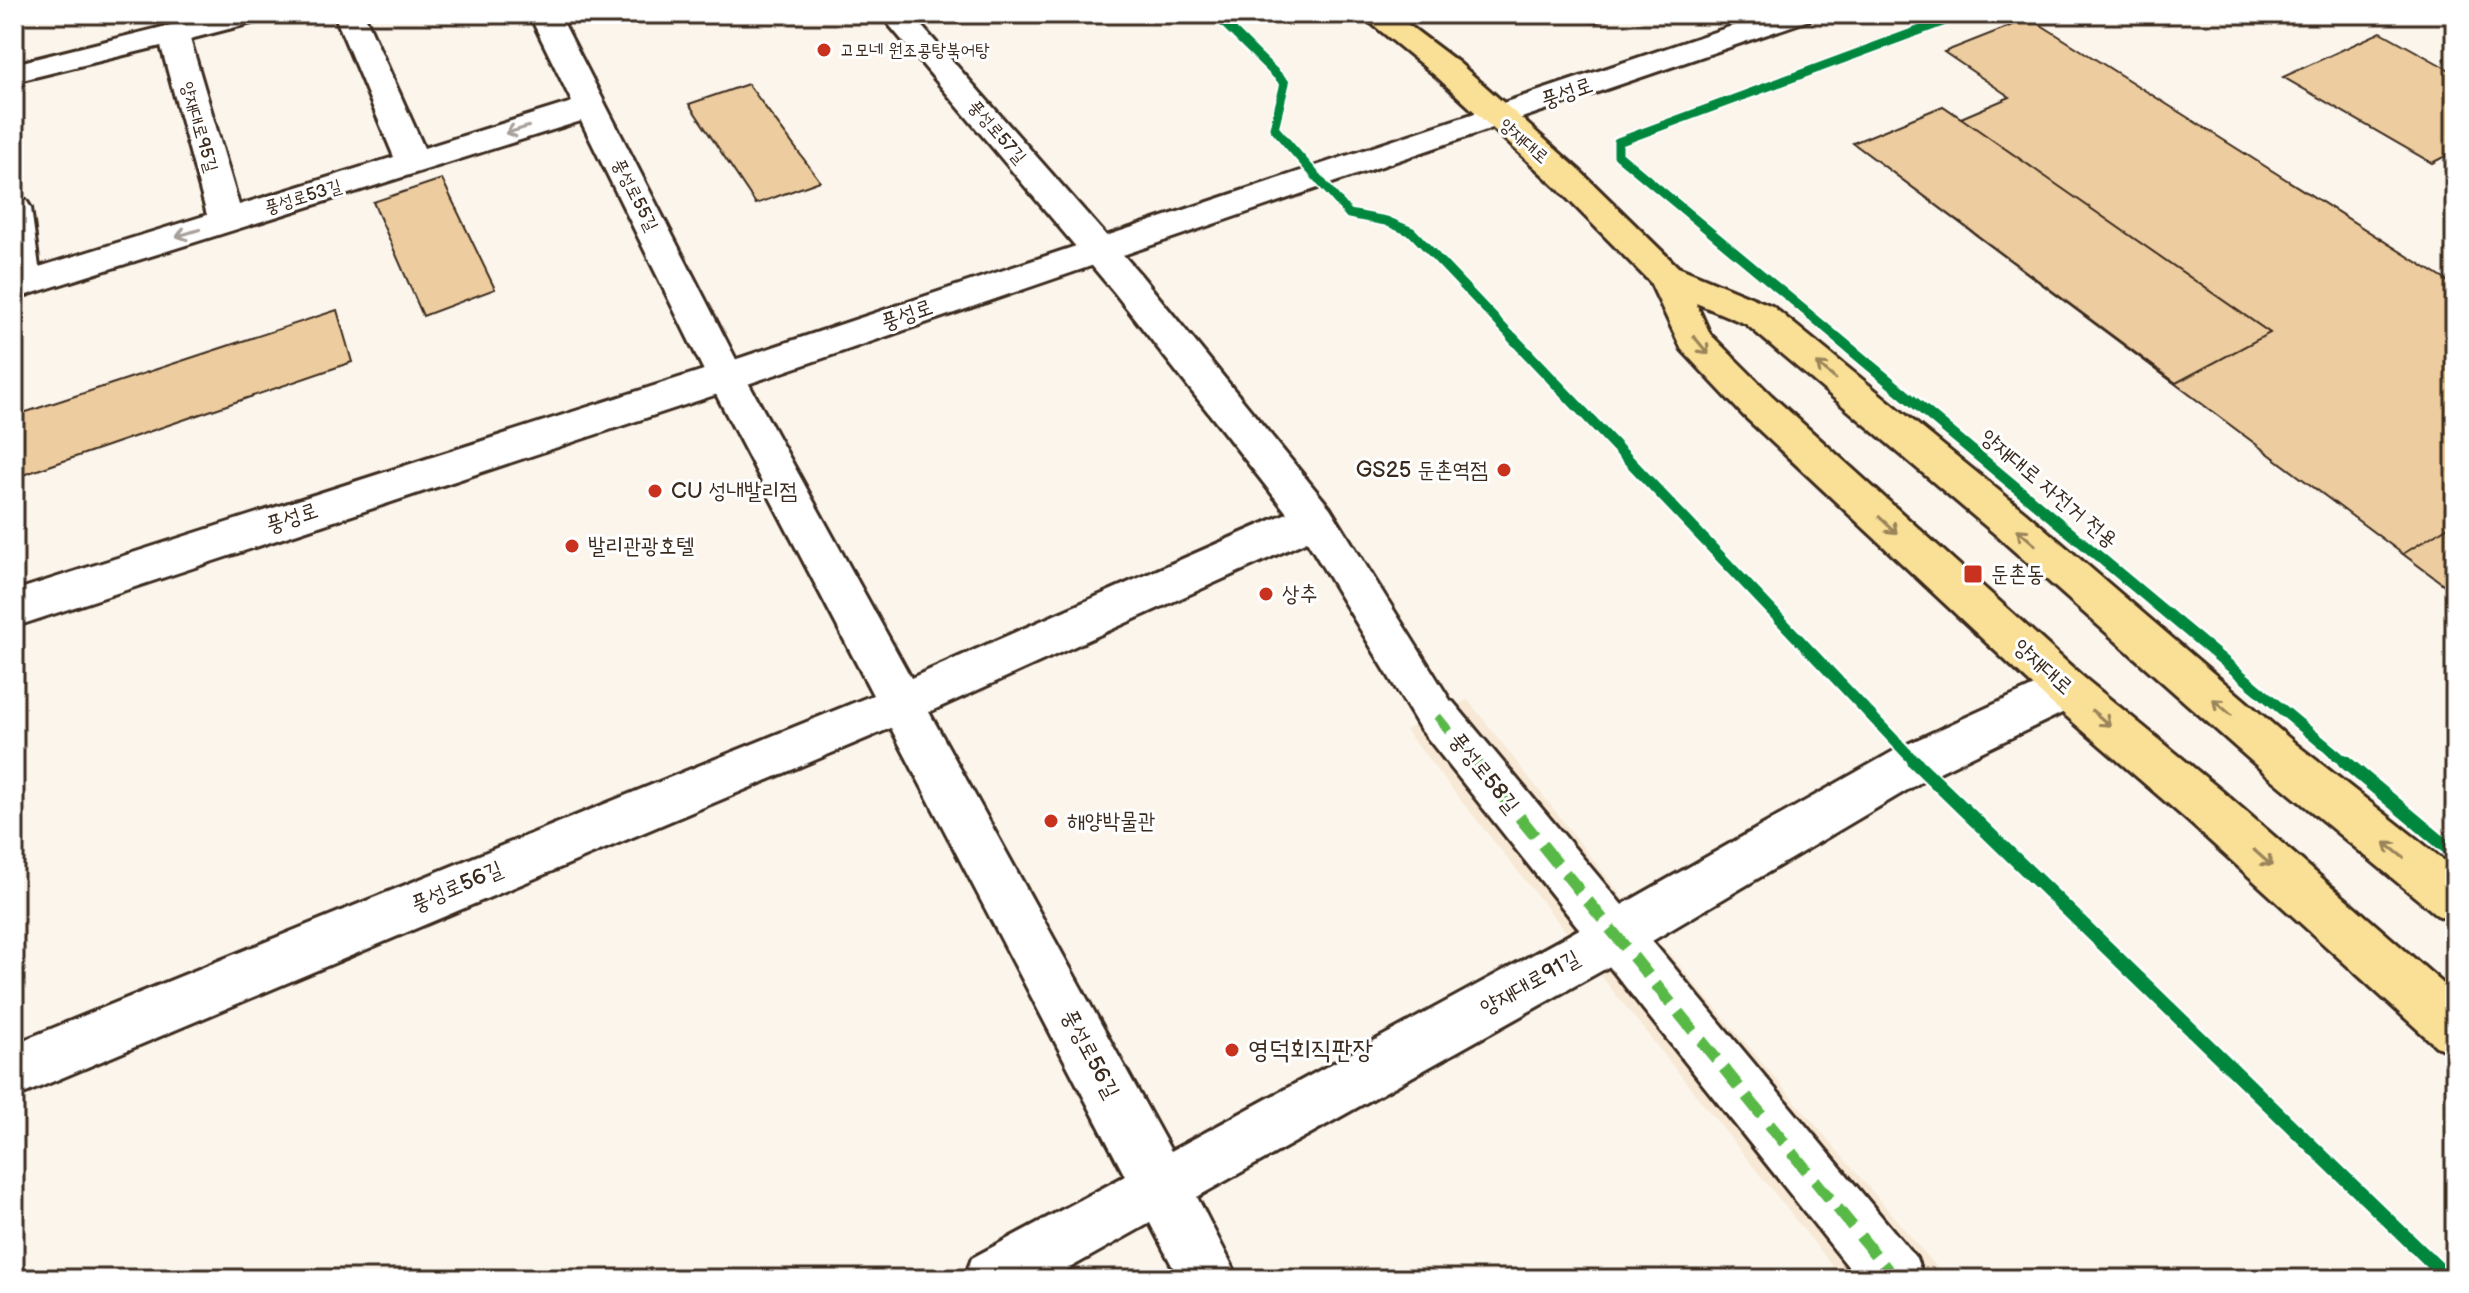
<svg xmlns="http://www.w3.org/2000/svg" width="2469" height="1293" font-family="'Balsamiq Sans','Poor Story',sans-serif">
<rect width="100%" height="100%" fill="#fbf5ec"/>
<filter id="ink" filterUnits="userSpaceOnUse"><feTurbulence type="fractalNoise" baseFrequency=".0125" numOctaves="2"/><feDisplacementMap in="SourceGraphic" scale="16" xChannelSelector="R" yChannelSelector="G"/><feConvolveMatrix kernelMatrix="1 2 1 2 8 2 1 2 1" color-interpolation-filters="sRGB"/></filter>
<g filter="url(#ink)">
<!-- built -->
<path fill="#f7e9d5" d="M1468,700L1641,921L1947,1279H1843L1405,730Z"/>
<!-- building -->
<path fill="#edcd9f" stroke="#3b2a1e" stroke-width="2" d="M1546,14H1621L1595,23Z
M2030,18L2455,286V593L1853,143L1943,106L1961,118L2010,97L1944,52Z
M2381,32L2455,73V151L2432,163L2283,77Z
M748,84L820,181L756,204L689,104Z
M1943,106L1961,118L2270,333L2176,383L1853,143Z
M442,179L495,289L423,316L373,202Z
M337,310L352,362L14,478V416Z
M2455,522V593L2403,554Z"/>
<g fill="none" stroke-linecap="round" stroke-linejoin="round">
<defs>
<path id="pedestrian" d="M1437,696L1453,702L1916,1258L1924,1279H1858L1421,730L1414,716L1421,702Z"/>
<path id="minor" d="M215,14H267L263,20L190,39L239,205L394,157L334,14H364L424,148L572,102L529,14H559L745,377L911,678L1287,513L1114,292L880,14H911L1140,274L1330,508L1460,716L1453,730L1437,736L1421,730L1307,541L929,712L1171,1151L1567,936L1899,748L2067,671L2083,677L2089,690L2083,703L1931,776L1603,970L1197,1197L1239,1279H1179L1150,1223L1050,1279H964L972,1258L1125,1176L891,728L14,1098V1044L873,695L707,377L581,121L14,299V197L26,200L31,208L39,267L207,215L161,46L14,82V64Z"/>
<path id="tertiary" d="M1496,106L1507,109L1512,116L1507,123L739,387L14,627V591L713,367Z"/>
<path id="secondary" d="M1768,14H1813L1809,20L1507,123L1496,126L1485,123L1480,116L1485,109Z"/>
<path id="primary" d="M1360,14H1394L1459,63L1579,170L1678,267L1772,306L2025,512L2297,745L2455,869V922L2437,915L2265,773L1995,534L1746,324L1696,303L1710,334L1771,395L2083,677L2222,791L2455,994V1054L2436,1046L2188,821L2051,703L1743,415L1682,350L1650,282L1555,186L1437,77Z"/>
</defs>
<!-- pedestrian casing -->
<use href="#pedestrian" stroke="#3b2a1e" stroke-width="6"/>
<!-- minor casing -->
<use href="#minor" stroke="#3b2a1e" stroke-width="6"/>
<!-- tertiary casing -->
<use href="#tertiary" stroke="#3b2a1e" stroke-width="6"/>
<!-- secondary casing -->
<use href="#secondary" stroke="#3b2a1e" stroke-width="6"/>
<!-- primary casing -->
<use href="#primary" stroke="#3b2a1e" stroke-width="6"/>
<!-- pedestrian -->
<use href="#pedestrian" fill="#fff" fill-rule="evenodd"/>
<!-- minor -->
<use href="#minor" fill="#fff" fill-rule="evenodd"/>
<!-- tertiary -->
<use href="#tertiary" fill="#fff" fill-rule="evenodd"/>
<!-- secondary -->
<use href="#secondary" fill="#fff" fill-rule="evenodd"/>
<!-- primary -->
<use href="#primary" fill="#fadf96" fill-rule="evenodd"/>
<!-- quiet-far1 -->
<path stroke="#58b947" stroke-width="9" stroke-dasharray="19 9" stroke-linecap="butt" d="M1437,716L1475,763"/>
<!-- quiet -->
<path stroke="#58b947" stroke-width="12" stroke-dasharray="24 12" stroke-linecap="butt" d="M1474,761L1895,1279"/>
<defs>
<path id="cycleway-far2" d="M1215,14L1285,83L1274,128L1349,214L1386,221L1412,232L1514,339
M1839,339L1618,155V142L1964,14"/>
<path id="cycleway-far1" d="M1512,337L1916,763
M1836,337L2346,763"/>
<path id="cycleway" d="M1914,761L2449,1279
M2344,761L2455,854"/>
</defs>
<!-- cycleway-far2 casing -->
<use href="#cycleway-far2" stroke="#fff" stroke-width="13"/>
<!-- cycleway-far1 casing -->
<use href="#cycleway-far1" stroke="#fff" stroke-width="16"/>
<!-- cycleway casing -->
<use href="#cycleway" stroke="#fff" stroke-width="19"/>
<!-- cycleway-far2 -->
<use href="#cycleway-far2" stroke="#00873e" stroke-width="9"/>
<!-- cycleway-far1 -->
<use href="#cycleway-far1" stroke="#00873e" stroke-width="11"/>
<!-- cycleway -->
<use href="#cycleway" stroke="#00873e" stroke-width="14"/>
</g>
<!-- one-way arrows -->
<defs><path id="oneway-shaft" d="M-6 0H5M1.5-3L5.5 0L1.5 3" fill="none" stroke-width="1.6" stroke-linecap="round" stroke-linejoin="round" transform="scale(2)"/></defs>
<g stroke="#a79f9a">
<use href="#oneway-shaft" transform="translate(517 130) rotate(163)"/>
<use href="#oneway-shaft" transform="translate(188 233) rotate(163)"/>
</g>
<g stroke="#9a845a">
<use href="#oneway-shaft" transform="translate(1701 345) rotate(51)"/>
<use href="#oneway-shaft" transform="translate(1826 371) rotate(-140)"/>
<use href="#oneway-shaft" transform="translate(1888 525) rotate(43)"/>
<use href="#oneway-shaft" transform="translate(2026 537) rotate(-139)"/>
<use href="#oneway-shaft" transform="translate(2222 707) rotate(-139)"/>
<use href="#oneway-shaft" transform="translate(2101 718) rotate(40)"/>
<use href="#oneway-shaft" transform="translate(2394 850) rotate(-141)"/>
<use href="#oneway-shaft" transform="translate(2263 858) rotate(42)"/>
</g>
</g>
<!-- markers -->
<g fill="#c8321e" stroke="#fff" stroke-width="3">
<circle cx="824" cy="50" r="8"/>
<circle cx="1504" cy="470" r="8"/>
<circle cx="655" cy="491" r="8"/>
<circle cx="572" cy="546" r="8"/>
<rect x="1963" y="564" width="20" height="20" rx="4"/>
<circle cx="1266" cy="594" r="8"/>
<circle cx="1051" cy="821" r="8"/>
<circle cx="1232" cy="1050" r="8"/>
</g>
<g text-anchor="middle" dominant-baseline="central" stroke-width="6" stroke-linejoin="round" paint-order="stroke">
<!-- far-poi labels -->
<g font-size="18" fill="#3b2a1e" stroke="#fff" text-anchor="start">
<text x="840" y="50">고모네 원조콩탕북어탕</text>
</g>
<!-- far-street labels -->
<g font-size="18" fill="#3b2a1e" stroke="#fff">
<text transform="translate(199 127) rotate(74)">양재대로95길</text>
<text transform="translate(997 132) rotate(49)">풍성로57길</text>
<text transform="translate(1524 141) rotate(41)">양재대로</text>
<text transform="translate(635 195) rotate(63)">풍성로55길</text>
<text transform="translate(303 197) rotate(-17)">풍성로53길</text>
</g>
<!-- street labels -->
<g font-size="22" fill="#3b2a1e" stroke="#fff">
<text transform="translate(1567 93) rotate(-19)">풍성로</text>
<text transform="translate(907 315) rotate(-19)">풍성로</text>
<text transform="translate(2049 489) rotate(40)">양재대로 자전거 전용</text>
<text transform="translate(292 518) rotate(-18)">풍성로</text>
<text transform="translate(2043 667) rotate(42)">양재대로</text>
<text transform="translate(1484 773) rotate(51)">풍성로58길</text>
<text transform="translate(457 887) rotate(-23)">풍성로56길</text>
<text transform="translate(1530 983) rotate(-29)">양재대로91길</text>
<text transform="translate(1090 1054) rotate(62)">풍성로56길</text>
</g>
<!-- poi labels -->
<g font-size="22" fill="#3b2a1e" stroke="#fff" text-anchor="start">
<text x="1488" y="470" text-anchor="end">GS25 둔촌역점</text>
<text x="671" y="491">CU 성내발리점</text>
<text x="588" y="546">발리관광호텔</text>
<text x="1991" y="574">둔촌동</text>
<text x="1282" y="594">상추</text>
<text x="1067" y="821">해양박물관</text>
</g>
<!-- near-poi labels -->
<g font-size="26" fill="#3b2a1e" stroke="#fff" text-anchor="start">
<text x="1248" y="1050">영덕회직판장</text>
</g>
</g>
<!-- margin -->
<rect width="2469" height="1293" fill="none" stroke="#fff" stroke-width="48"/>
<rect x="24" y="24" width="2421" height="1245" fill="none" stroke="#3b2a1e" stroke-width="3" filter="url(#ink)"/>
</svg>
